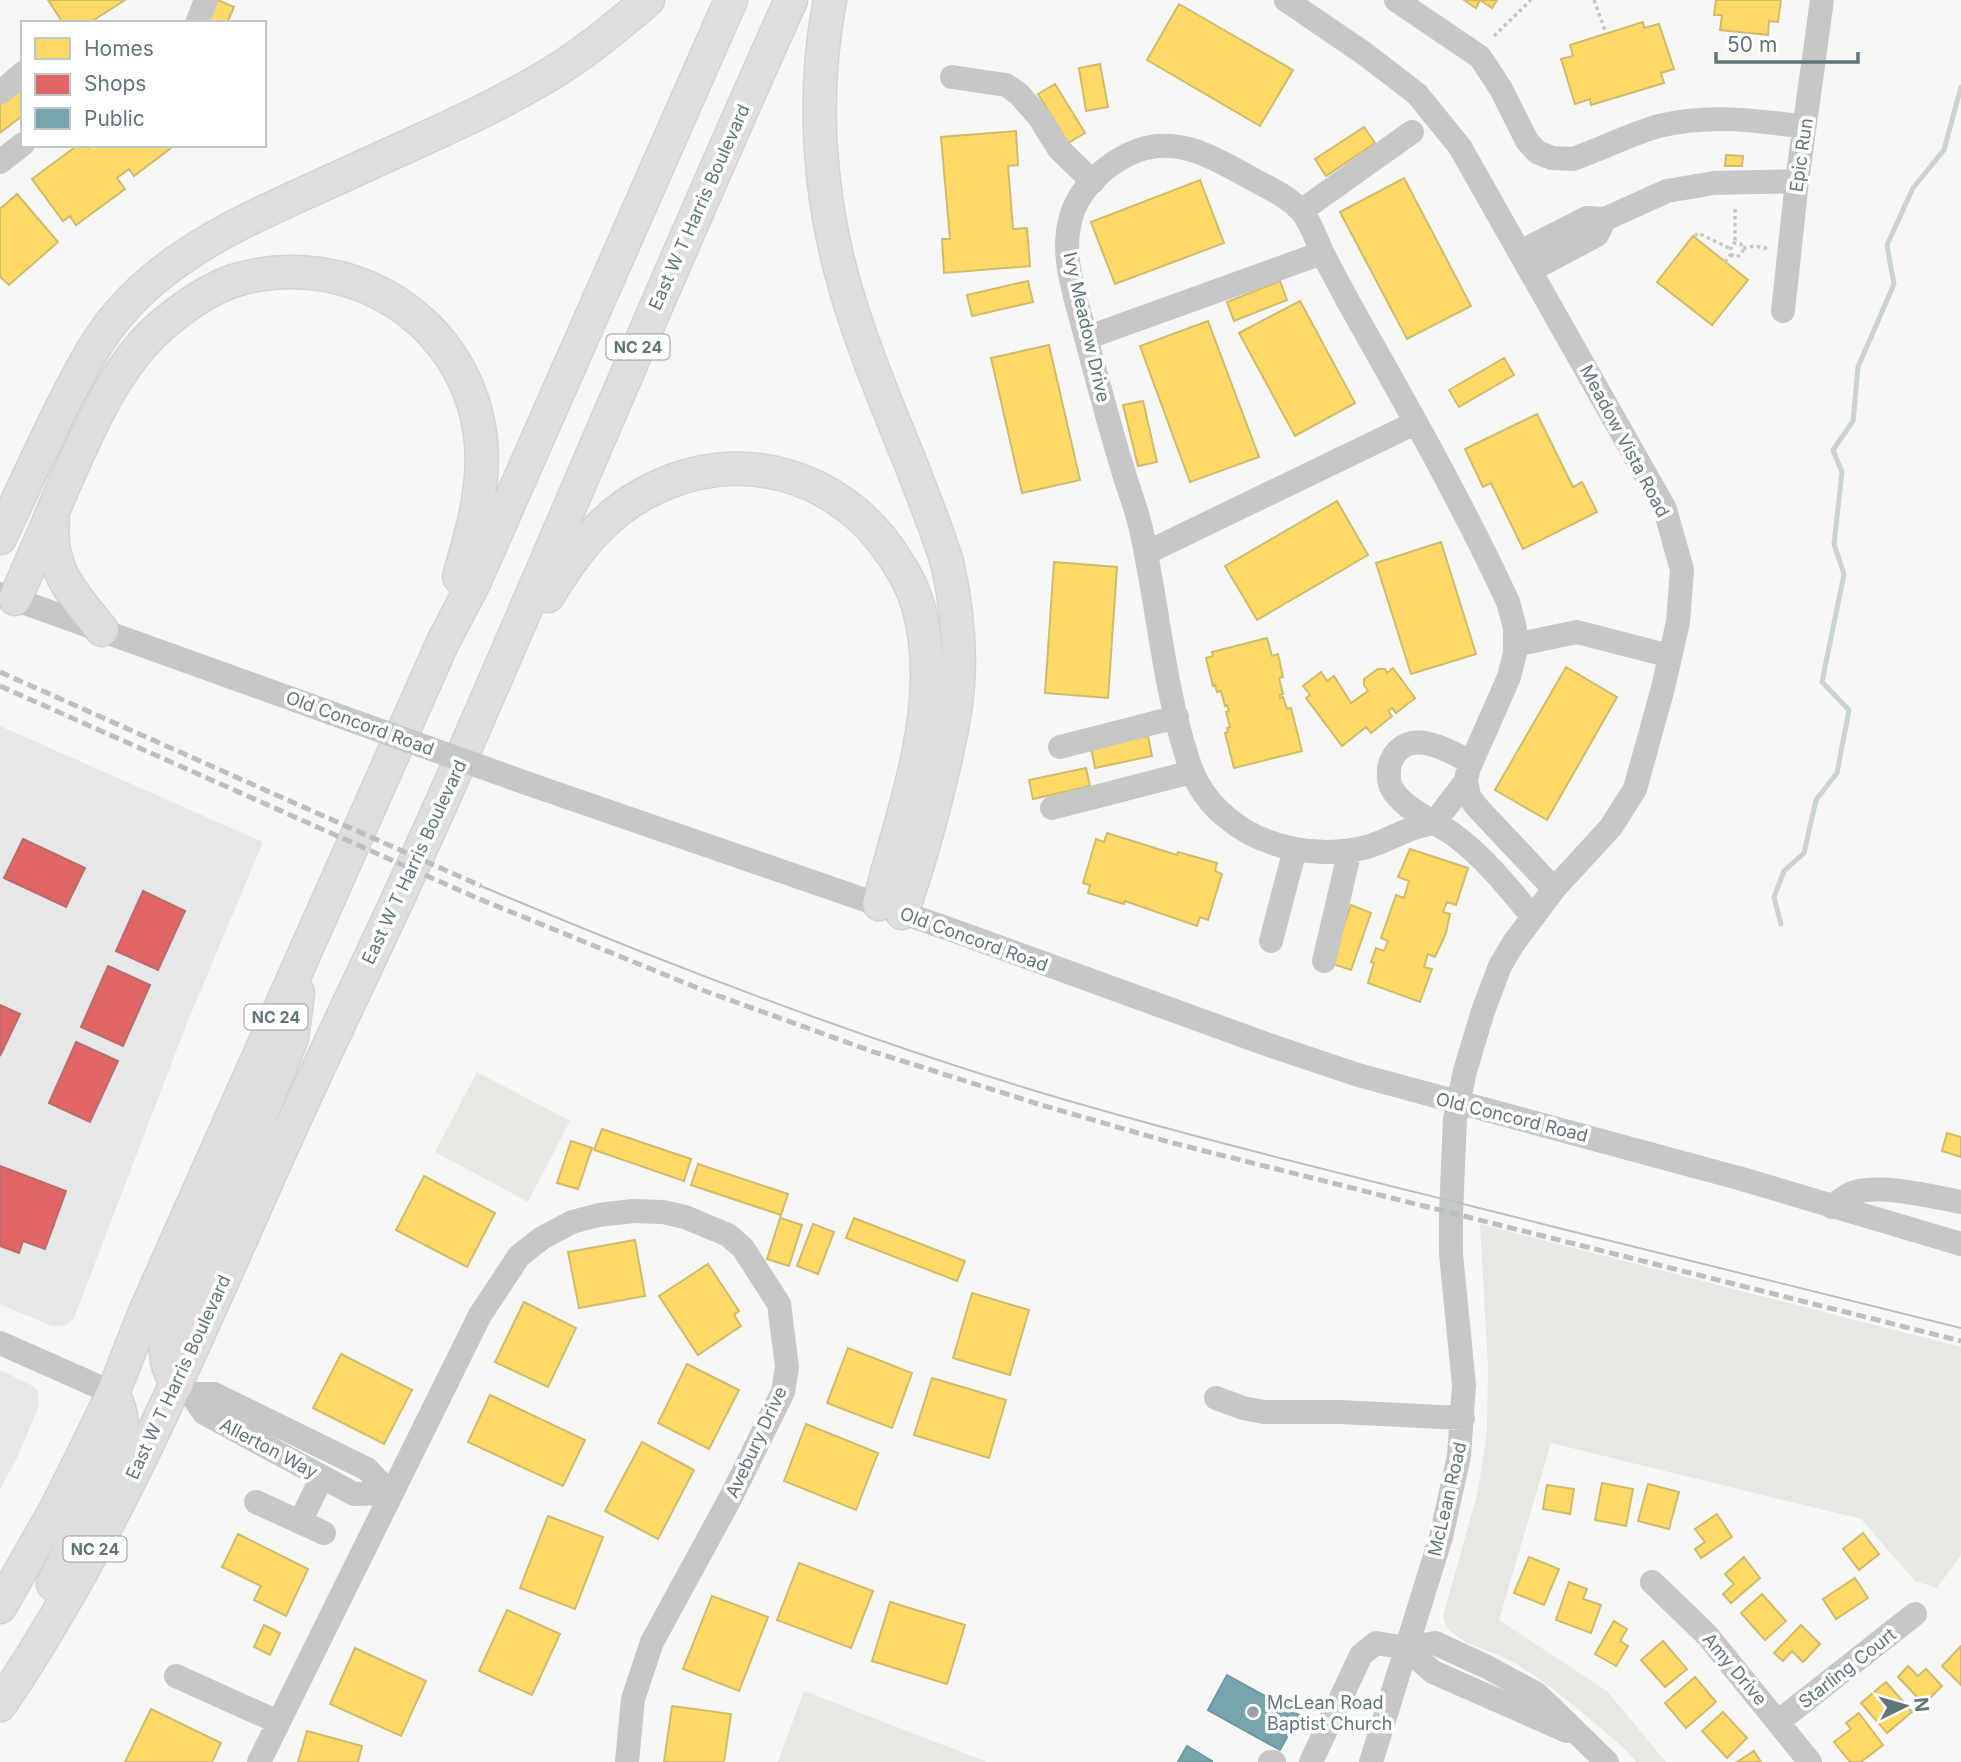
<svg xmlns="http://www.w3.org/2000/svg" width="1961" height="1762" font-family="Inter,sans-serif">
<rect width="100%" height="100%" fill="#f7f7f6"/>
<!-- built -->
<path fill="#e6e8e7" d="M0,726L263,842L187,1023L74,1318L66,1325L52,1326L0,1304Z
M0,1370L31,1385L38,1391L39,1406L16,1460L0,1489Z"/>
<!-- green -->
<path fill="#e7e8e4" d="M477,1072L570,1121L528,1202L435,1152Z
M1480,1224L1961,1347V1555L1937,1588L1915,1581L1861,1519L1551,1443L1499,1620L1607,1691L1666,1762H1636L1627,1751C1588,1718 1552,1684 1507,1659C1486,1648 1447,1642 1443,1616L1478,1491L1487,1430L1488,1367Z
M804,1691L987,1762H778Z"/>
<!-- homes -->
<path fill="#ffd966" stroke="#cfbb6b" stroke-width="2" d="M48,0H125L89,23H63Z
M210,0H218L234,7L227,23H200Z
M1464,0H1497L1492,8L1480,0L1476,8Z
M1716,0H1781L1778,22L1769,21L1768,35L1720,30L1722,15H1714Z
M1179,4L1293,70L1260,126L1147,60Z
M1643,22L1644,28L1659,24L1674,69L1661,73L1664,83L1591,105L1590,99L1575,104L1561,59L1573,56L1570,45Z
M1100,64L1108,107L1086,111L1079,68Z
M1055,84L1085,133L1068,143L1038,94Z
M23,85V115L0,133V103Z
M1364,127L1375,143L1326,176L1315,159Z
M1016,131L1018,165L1008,166L1013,229L1027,228L1030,266L944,273L942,239H950L941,137Z
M78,145H88L89,148L92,145H175L134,176L129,169L117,178L125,189L76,225L70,216L63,221L32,179Z
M1726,155L1743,156L1742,166H1725Z
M1404,178L1471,306L1407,339L1340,212Z
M1200,180L1224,243L1115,284L1091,222Z
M17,194L58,242L9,285L0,277V209Z
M1693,236L1748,280L1712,325L1657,282Z
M1028,281L1033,302L972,316L967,295Z
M1280,281L1287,300L1234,321L1227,302Z
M1300,301L1355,403L1295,436L1239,333Z
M1208,321L1259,457L1190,482L1140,346Z
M1049,345L1080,480L1022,493L991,358Z
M1504,358L1514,375L1459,407L1449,390Z
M1143,401L1157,462L1138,466L1123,405Z
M1537,414L1573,487L1582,482L1597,512L1523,549L1491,483L1483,487L1465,449Z
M1337,501L1368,555L1257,620L1225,566Z
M1441,542L1476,654L1411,674L1376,563Z
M1054,562L1117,567L1108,698L1045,693Z
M1267,638L1272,656L1278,654L1283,677L1279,678L1283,694L1280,695V698L1283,697L1287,709L1291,708L1302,751L1234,768L1225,733L1228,732L1227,728L1230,727L1226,712L1229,711L1227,705L1225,706L1221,691L1217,692L1215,685L1213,686L1206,658L1213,656L1212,652Z
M1566,667L1617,697L1547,820L1495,790Z
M1393,668L1415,698L1396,713L1392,708L1388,711L1392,716L1371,733L1366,727L1342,746L1306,698L1310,695L1303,686L1321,672L1327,681L1334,676L1351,703L1368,691L1364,685V679L1378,669H1385L1387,673Z
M1148,736L1152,756L1095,768L1091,748Z
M1086,768L1090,786L1033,799L1029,780Z
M1107,833L1177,855L1178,852L1217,863L1215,871L1222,874L1208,920L1200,917L1197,926L1125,901L1124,904L1088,893L1090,885L1083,883L1096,839L1104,842Z
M1410,849L1468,868L1456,905L1447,902L1443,912L1450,914L1446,933L1435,957L1428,954L1424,967L1432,969L1420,1002L1368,983L1374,963L1371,962L1376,948L1384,951L1388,941L1381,938L1396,895L1404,898L1409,881L1398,877Z
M1351,905L1371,913L1351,970L1330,963Z
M602,1129L691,1159L684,1181L594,1150Z
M1947,1133L1961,1137V1157L1942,1151Z
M571,1141L592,1148L578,1189L557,1183Z
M698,1164L788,1194L780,1218L802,1225L789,1266L767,1259L781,1215L691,1185Z
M424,1176L495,1213L467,1267L396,1230Z
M854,1218L965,1261L957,1281L846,1238Z
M813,1224L834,1232L818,1274L797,1266Z
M635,1240L645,1296L579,1308L568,1252Z
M708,1264L739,1311L734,1315L741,1326L698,1355L659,1296Z
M972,1293L1029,1310L1010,1375L953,1358Z
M524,1302L576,1328L548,1387L495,1362Z
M848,1348L912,1373L892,1428L827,1403Z
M341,1354L412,1390L384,1444L313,1408Z
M687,1364L739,1390L709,1449L658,1423Z
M932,1378L1006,1400L989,1458L914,1435Z
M490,1395L585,1440L563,1486L468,1442Z
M806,1424L878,1453L856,1510L784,1481Z
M642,1442L694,1470L658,1539L605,1511Z
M1602,1483L1633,1489L1626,1526L1595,1520Z
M1648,1484L1679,1492L1669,1529L1638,1521Z
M1547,1485L1574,1489L1570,1514L1543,1509Z
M1717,1514L1732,1537L1701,1558L1695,1549L1705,1542L1695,1529Z
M548,1516L603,1537L575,1609L520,1588Z
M1863,1533L1879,1554L1859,1570L1843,1549Z
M238,1534L308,1569L286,1616L254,1600L261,1586L222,1567Z
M1529,1557L1559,1569L1544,1605L1514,1593Z
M1744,1557L1760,1578L1731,1603L1723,1594L1734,1584L1725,1574Z
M799,1563L873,1591L851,1648L777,1620Z
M1855,1578L1868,1598L1836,1619L1823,1599Z
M1569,1582L1587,1589L1583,1599L1601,1605L1591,1633L1556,1620Z
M1762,1594L1786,1621L1765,1640L1741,1613Z
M712,1596L768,1617L739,1691L683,1669Z
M890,1602L965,1625L947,1684L872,1661Z
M507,1610L560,1634L532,1695L479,1671Z
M1614,1621L1627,1629L1620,1641L1628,1646L1616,1666L1595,1654Z
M264,1625L280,1633L270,1655L254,1647Z
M1801,1625L1820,1644L1803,1662L1792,1651L1783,1661L1774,1653Z
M1663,1641L1687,1669L1665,1687L1641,1660Z
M1961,1646V1685L1942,1666Z
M355,1648L426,1681L401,1736L330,1704Z
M1908,1666L1918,1676L1926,1669L1942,1686L1924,1704L1898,1677Z
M1695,1677L1716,1702L1686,1728L1665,1703Z
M1886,1682L1912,1712L1887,1733L1861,1703Z
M672,1706L731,1714L724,1762H664Z
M151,1709L221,1743L212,1762H125Z
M1723,1712L1747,1738L1727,1758L1702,1731Z
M1859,1713L1883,1745L1861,1762H1850L1834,1742L1851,1729L1846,1723Z
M307,1731L362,1746L358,1762H298Z
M1754,1751L1761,1762H1737Z"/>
<!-- shops -->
<path fill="#e06666" stroke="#ba6b6b" stroke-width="2" d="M23,839L85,868L66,907L4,878Z
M143,891L185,911L158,970L116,951Z
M108,966L150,985L123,1046L81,1027Z
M0,1005L20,1014L0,1056Z
M76,1042L118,1061L90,1122L49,1103Z
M0,1166L66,1191L45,1249L23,1241L19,1253L0,1246Z"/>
<!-- public -->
<path fill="#76a5af" stroke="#6f979e" stroke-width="2" d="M1227,1675L1299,1715L1280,1750L1208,1710Z
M1187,1746L1212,1761V1762H1178Z"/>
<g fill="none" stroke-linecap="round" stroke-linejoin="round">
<!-- stream -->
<path stroke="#c8d3d2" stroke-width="5" d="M1781,924L1774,897L1784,871L1804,853L1816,800L1837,773L1849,710L1822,682L1844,574L1834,544L1842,472L1833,450L1853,421L1858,367L1894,284L1887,245L1913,188L1944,150L1961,87"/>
<defs>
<path id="major" d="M830,0C812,93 818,192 844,283C871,379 917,468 947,562C956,602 961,642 958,684C956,714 949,744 942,774C931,821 918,867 902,913
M53,521C48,570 74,595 102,630
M0,538C20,495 40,452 61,409C79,374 96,339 122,310C182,242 271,209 351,172C415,142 481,115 542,79C580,57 614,29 648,0
M548,596C574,553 603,514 649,491C738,444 841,474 894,557C905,573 914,590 919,609C945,707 902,810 879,904
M15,599C30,565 45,531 59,497C85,438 112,369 161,326C182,308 207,290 233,281C348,245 469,320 481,442C485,489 472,532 459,577
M177,1384C167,1368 164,1356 167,1337L227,1199L292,1038L298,993
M53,1584L117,1454C124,1431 124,1415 113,1393
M0,1607L56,1509L83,1455L113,1393L145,1312L443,642L474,583L731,0
M0,1705C123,1524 203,1321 293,1123C348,1003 407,884 459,763C570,509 677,253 791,0"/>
</defs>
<!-- major casing -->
<use href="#major" stroke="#d2d3d3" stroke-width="35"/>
<!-- path -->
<path stroke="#c5c7c6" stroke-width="3.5" stroke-dasharray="3.5 3.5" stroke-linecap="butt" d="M1594,0L1606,33
M1494,36L1531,0
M1735,209V243
M1695,236L1698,233L1729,248
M1743,248L1755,246L1770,249
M1725,262L1731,254V246L1734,243L1741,244L1743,250L1741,255L1735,257L1731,254"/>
<!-- minor -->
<path stroke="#c6c8c8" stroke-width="24" d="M1286,0L1365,54L1417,94L1460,147L1665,509L1682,570L1678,622L1663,688L1635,789L1611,827L1554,889L1513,944L1500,966L1483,1011L1465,1071L1455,1119L1451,1214V1254L1464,1385L1459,1456L1441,1537L1371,1762
M1396,0L1480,57L1501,89L1527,141L1537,152L1552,158L1573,159C1602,149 1630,134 1659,126C1706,114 1757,120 1804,127
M197,23L206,0
M952,77L1006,85L1019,94L1039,117L1059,149L1093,182
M0,93L23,73
M0,162L23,144
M1301,211L1412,132
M1520,252L1587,218L1605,219L1667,191L1714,183L1797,181
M1531,270L1597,235L1605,219
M1783,311L1797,181L1822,0
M1086,338L1322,253
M1146,553L1415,423
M0,594L331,713
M1515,645L1577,632L1670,656
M1060,747L1177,717
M1470,762C1447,749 1407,726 1391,761C1388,768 1388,779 1391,787C1403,810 1434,820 1454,835C1484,857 1508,887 1532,916
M529,784L952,930L1266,1044L1358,1075L1742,1179L1961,1244
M1052,808L1192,772
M1434,823C1409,826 1391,840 1367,847C1320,859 1263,849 1226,817C1210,804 1197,785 1190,766C1164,691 1159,612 1142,534C1138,511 1128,489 1122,467C1108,421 1096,375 1084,330C1075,295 1061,257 1070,221C1077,189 1108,161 1139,150C1182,135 1220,162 1256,181C1273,190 1289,197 1302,212C1312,224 1316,240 1323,254C1331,270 1340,286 1349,303C1404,401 1461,500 1508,602L1515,628V653L1509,677L1468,770L1466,781L1469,796L1476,806L1554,889
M1434,823L1466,781
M1271,941L1295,849
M1324,961L1350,850
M1832,1207C1839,1201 1846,1195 1855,1192C1882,1184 1933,1197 1961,1202
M0,1343L113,1393
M177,1384L191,1394L204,1413L354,1494L390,1493
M191,1394H214L367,1469L390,1493
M1216,1398L1243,1408L1264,1412H1340L1463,1418
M322,1477L300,1522L324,1533
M256,1502L300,1522
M1652,1582L1707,1635L1810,1762
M1406,1648L1433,1672L1567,1731
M176,1676L278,1722
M1779,1721L1915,1614
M259,1762L480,1315L519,1256L542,1238L572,1222L599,1215L633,1211L663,1212L685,1217L728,1235L743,1248L779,1304L787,1367L783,1392L731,1497L652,1642L633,1699L627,1762
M1270,1762H1274
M1311,1762L1361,1655L1376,1643L1406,1648L1435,1643L1487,1667L1537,1694L1607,1762"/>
<!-- major -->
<use href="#major" stroke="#dddedd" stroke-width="32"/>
<!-- tram -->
<path stroke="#bcbfbf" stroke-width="2" d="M481,886C665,964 851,1035 1042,1093C1184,1135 1327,1170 1471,1206C1634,1247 1797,1287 1961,1328"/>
<!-- rail -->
<path stroke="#bcbfbf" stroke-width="5" stroke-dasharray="10 5" stroke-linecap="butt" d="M0,672L481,886
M0,686L477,898L705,991L871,1051L1038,1104L1169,1142L1961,1341"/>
<!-- minor-bridge -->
<path stroke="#c6c8c8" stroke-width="24" d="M331,713L529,784"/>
</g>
<!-- markers -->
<circle fill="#95a3a4" stroke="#fff" stroke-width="2.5" cx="1253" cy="1712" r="7"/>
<g text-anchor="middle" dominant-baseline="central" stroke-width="7" stroke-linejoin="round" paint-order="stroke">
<!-- shield labels -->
<g fill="#fff" stroke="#909fa0" stroke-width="2">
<rect x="606.5" y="334.5" width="63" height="25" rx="5"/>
<rect x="244.5" y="1004.5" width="63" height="25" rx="5"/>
<rect x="63.5" y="1536.5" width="63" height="25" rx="5"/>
</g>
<g font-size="16" font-weight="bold" fill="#607678">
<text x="638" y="347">NC 24</text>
<text x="276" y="1017">NC 24</text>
<text x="95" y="1549">NC 24</text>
</g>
<!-- street labels -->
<g font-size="18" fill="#607678" stroke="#fff">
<text transform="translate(1801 155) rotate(-82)">Epic Run</text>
<text transform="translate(699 207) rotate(-66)">East W T Harris Boulevard</text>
<text transform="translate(1087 327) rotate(77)">Ivy Meadow Drive</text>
<text transform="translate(1625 441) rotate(62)">Meadow Vista Road</text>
<text transform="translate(360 723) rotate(20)">Old Concord Road</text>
<text transform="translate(414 862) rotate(-65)">East W T Harris Boulevard</text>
<text transform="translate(974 939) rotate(20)">Old Concord Road</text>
<text transform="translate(1512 1117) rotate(14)">Old Concord Road</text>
<text transform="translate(178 1377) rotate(-65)">East W T Harris Boulevard</text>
<text transform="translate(756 1442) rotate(-65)">Avebury Drive</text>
<text transform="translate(269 1448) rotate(28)">Allerton Way</text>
<text transform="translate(1447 1499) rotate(-77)">McLean Road</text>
<text transform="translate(1847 1668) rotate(-38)">Starling Court</text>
<text transform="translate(1735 1669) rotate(50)">Amy Drive</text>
</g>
<!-- poi labels -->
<g font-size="18" fill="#607678" stroke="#fff" text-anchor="start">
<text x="1267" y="1702">McLean Road<tspan x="1267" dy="21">Baptist Church</tspan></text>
</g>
</g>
<!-- legend -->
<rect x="21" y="21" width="245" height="126" fill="#ffffff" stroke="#bfc8c9" stroke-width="2"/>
<rect x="35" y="38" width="35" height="21" fill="#ffd966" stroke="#bfc8c9" stroke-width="2"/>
<text x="84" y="56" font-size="21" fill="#607678">Homes</text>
<rect x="35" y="74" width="35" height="21" fill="#e06666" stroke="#bfc8c9" stroke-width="2"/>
<text x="84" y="91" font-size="21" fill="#607678">Shops</text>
<rect x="35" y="108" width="35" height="21" fill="#76a5af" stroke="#bfc8c9" stroke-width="2"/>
<text x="84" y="126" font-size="21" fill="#607678">Public</text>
<!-- north arrow -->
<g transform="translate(1905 1706) rotate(85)" stroke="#ffffff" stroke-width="5" paint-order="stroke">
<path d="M0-5L12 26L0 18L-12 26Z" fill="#607678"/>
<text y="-10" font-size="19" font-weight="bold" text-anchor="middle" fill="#607678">N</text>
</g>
<!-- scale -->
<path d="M1716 52v10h142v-10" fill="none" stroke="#607678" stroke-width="3.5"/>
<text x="1727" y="52" font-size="21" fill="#607678" stroke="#ffffff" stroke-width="5" paint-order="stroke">50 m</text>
</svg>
